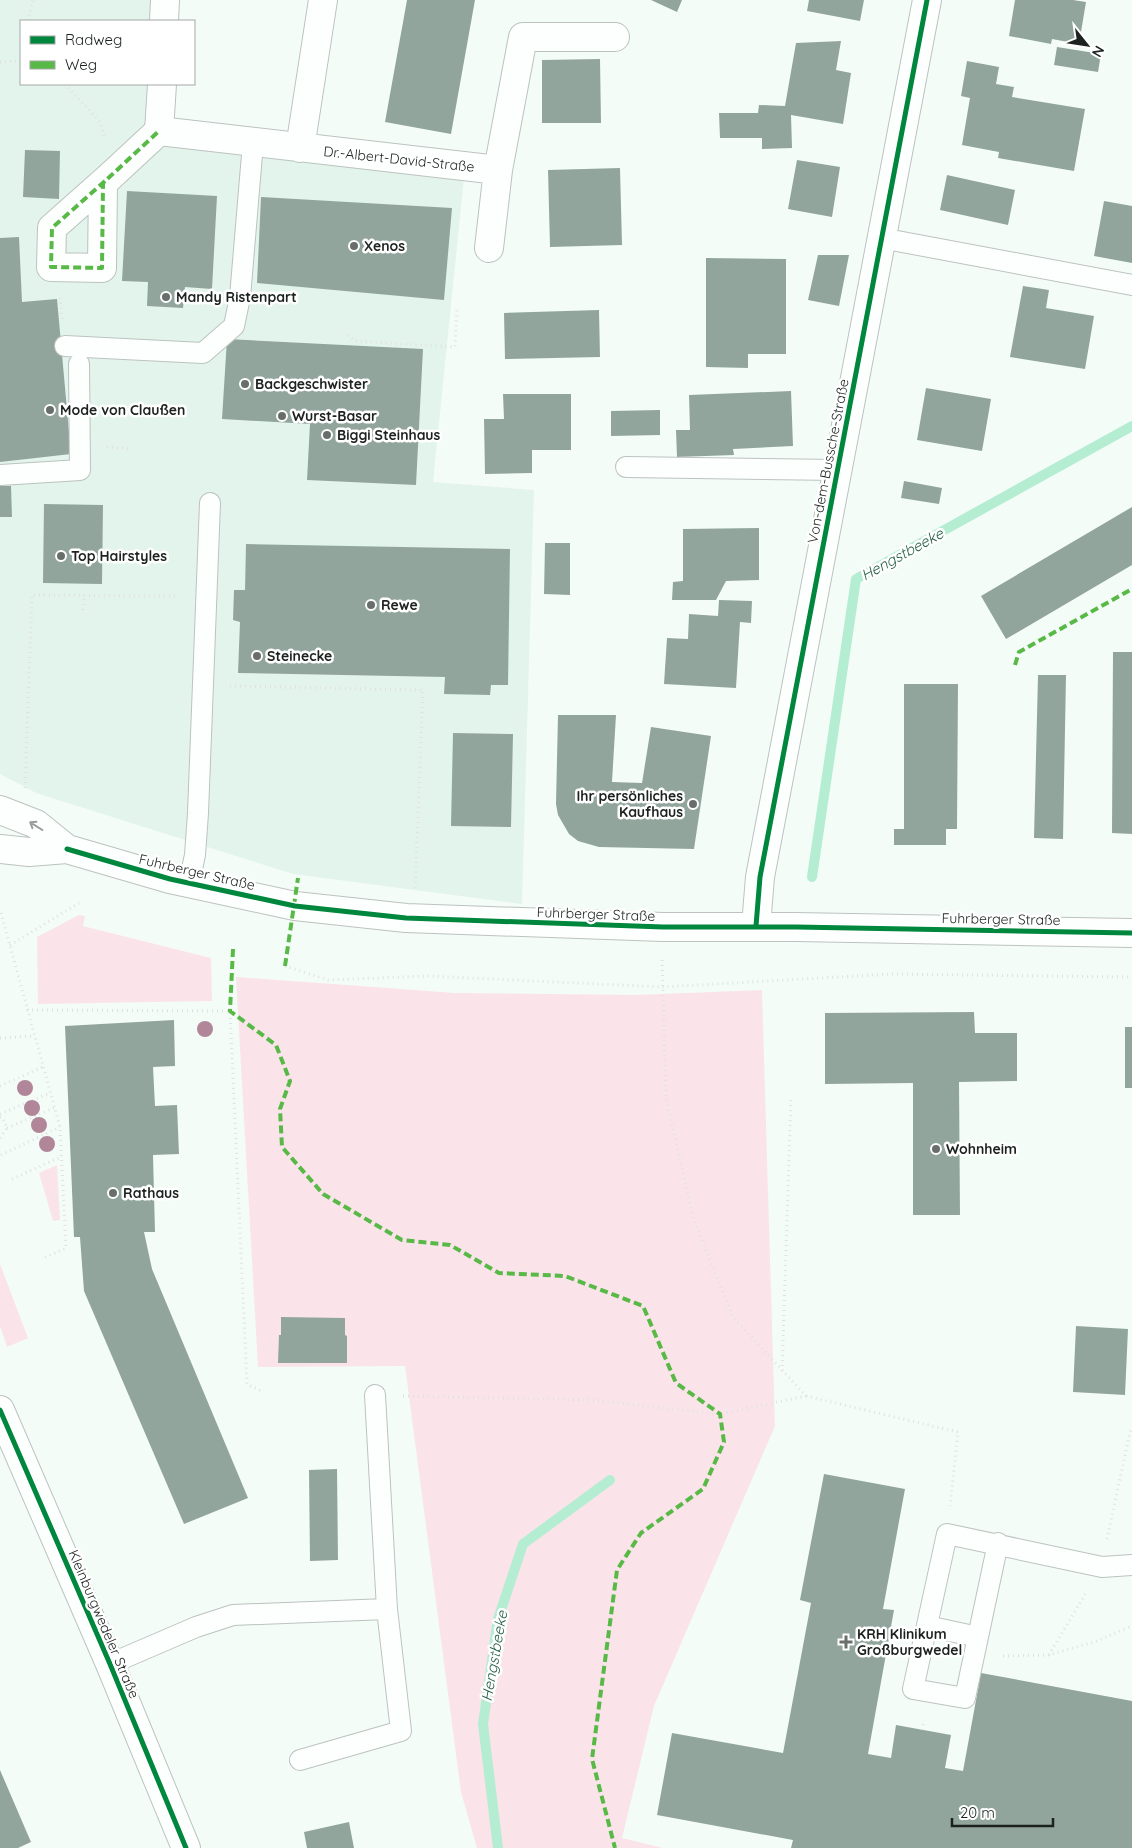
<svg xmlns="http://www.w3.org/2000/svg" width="1132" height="1848" font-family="Quicksand,sans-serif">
<rect width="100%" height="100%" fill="#f4fcf8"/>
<!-- built -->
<path fill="#e3f4ec" d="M0,0H175L173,21H21V84H169L164,144L464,178L433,482L534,490L522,904L293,874L36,793L0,774Z"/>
<!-- green -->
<path fill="#fae4ea" d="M79,915L85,916L83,926L211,958L212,1001L38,1004L37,937Z
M236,977L455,993L635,995L762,990L775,1426L654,1706L622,1838L663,1848H477L461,1792L405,1366L258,1367Z
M57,1165L60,1220L53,1221L39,1173Z
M0,1264L28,1338L7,1347L0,1326Z"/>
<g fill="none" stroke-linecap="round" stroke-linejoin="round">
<!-- stream -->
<path stroke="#b4edd2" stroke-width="10" d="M812,877L856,579L1132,426
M498,1848L483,1724L498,1619L523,1544L610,1480"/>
</g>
<!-- building -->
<path fill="#92a59d" d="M407,0H475L451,134L385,122Z
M651,0H682L677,12Z
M809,0H864L860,21L807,11Z
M1015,0H1073L1086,2L1079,44L1052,39L1051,44L1009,36Z
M841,41L836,70L851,73L843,124L791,115L792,148L762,149V138H720L719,113H758L759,105L785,106L796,43Z
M1057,47L1101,54L1098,72L1054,65Z
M600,59L601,123H542V60Z
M967,61L999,67L996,84L1014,87L1012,97L1085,109L1074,171L998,158L999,152L962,145L970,98L961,96Z
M25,150L60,151L59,199L23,197Z
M797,160L840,167L832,217L788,209Z
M620,168L622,245L550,247L548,170Z
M947,175L1015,190L1008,225L940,210Z
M127,191L217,196L212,289L185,287L183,308L147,306L148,282L122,281Z
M261,197L452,208L444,300L257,283Z
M1104,201L1132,206V263L1094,256Z
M19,237L22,302L57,299L71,454L0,462V238Z
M818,255H849L839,306L808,300Z
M706,258L786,259V354H748V368L706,367Z
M1023,286L1049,290L1046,308L1094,316L1085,369L1010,357Z
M599,310L600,357L505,359L504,313Z
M227,339L423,349L416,485L307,480L310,424L222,419Z
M926,388L991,399L982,451L917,440Z
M791,391L793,446L733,449L734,455L677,457L676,430H690L689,395Z
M503,394H571V450H532V473L485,474L484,419H504Z
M660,410V435L611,436V411Z
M904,481L942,488L939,504L901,498Z
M0,486H11L12,517H0Z
M44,504L103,505L102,584L43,583Z
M1132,507V565L1006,639L981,596Z
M759,528V580L726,581L716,600H672L673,582L683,581V529Z
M545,543H570V595L544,594Z
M246,544L510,549L508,685H491L490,695L444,694L445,677L238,673L240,622L233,620L234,590H245Z
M719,600L752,601L751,623L740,622L736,688L664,684L667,638L688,639L689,614L718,616Z
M1113,652H1132V834L1112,833Z
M1038,675H1066L1063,839L1034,838Z
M904,684H958L957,829H946V845H894V829H904Z
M558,715H616L612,782L642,783L651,727L711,736L694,849L599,847L578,841L569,834L558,815L556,804Z
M453,733L513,734L511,827L451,826Z
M974,1012L975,1033H1017V1081L959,1082L960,1215H913V1083L825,1084V1013Z
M174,1020L175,1066L153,1067L155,1106L177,1105L179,1154L153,1155L155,1232H144L152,1269L248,1498L184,1524L84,1291L80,1237H74L65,1026Z
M1125,1027H1132V1088H1125Z
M281,1317L345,1318V1335L347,1336V1363H278L279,1335H281Z
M1076,1326L1128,1329L1125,1395L1073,1392Z
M337,1469L338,1560L310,1561L309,1470Z
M824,1474L905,1489L883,1609L894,1610L868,1754L891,1758L896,1725L951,1735L945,1768L963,1771L981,1673L1132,1701V1848H791L793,1840L657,1815L672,1733L783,1753L811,1603L800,1600Z
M0,1770L31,1842L18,1848H0Z
M349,1822L354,1848H307L304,1832Z"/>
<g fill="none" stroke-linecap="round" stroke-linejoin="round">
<defs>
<path id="service" d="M881,238L1132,285
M65,346L203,353L234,326L240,297L253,143
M626,467L838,470
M0,475L80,470L79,364
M189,883L195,855L198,813L210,503
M998,1543L965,1698L913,1689L947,1534L1102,1567L1132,1565
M927,1626L978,1637
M110,1664L196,1627L233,1615L387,1609L375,1395
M300,1760L401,1731L387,1609"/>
<path id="pedestrian" d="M105,181L52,228L51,267L102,268L103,183L159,131"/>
<path id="minor" d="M164,21L165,0
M162,84L159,131L498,170L489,248
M300,148L323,0
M498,170L523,37H615
M756,926L760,877L927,0"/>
<path id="tertiary" d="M0,1410L110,1664L186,1848"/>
<path id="secondary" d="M0,810L36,824L67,849
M0,849L29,852L67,849L170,879L295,906L406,918L663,927H796L1132,933"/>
</defs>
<!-- service casing -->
<use href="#service" stroke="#bcc3bf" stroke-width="22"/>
<!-- pedestrian casing -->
<use href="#pedestrian" stroke="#bcc3bf" stroke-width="30"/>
<!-- minor casing -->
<use href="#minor" stroke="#bcc3bf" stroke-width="30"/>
<!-- tertiary casing -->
<use href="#tertiary" stroke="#bcc3bf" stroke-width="30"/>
<!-- secondary casing -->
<use href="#secondary" stroke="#bcc3bf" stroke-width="30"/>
<!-- path -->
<path stroke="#e0e2e1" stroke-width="3" stroke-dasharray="1 4" stroke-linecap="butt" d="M28,21L33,0
M0,62L21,61
M65,84L100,122L105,139
M60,298L62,319
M348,335L355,341L455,347L457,308
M107,447L132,449
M83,610L84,595
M230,686L423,690L415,888
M25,788L32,595L178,596
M1,913L60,1127L66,1248L44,1258
M10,945L79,903
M285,966L328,980L427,976L662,987L892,974L1132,977
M27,1010L230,1011L247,1384L261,1391
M0,1038L35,1036
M0,1086L43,1067
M0,1114L50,1093
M0,1117L3,1118L7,1128L0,1138
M7,1128L54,1108
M1,1155L60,1127
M12,1179L61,1157
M782,1371L791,1099
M403,1396L590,1400L720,1414L806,1396L733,1317L693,1218L666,1097L662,958
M806,1396L958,1432L950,1506
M1107,1539L1130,1432L1132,1429
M1049,1655L1087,1591
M1003,1656L1049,1655L1097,1641L1132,1626
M922,1730L924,1720"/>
<!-- service -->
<use href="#service" stroke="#fdfffe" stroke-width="20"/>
<!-- pedestrian -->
<use href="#pedestrian" stroke="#fdfffe" stroke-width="28"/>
<!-- minor -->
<use href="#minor" stroke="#fdfffe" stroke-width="28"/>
<!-- tertiary -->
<use href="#tertiary" stroke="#fdfffe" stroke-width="28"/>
<!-- secondary -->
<use href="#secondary" stroke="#fdfffe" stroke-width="28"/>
<!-- quiet -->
<path stroke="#58b947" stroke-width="4" stroke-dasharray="8 4" stroke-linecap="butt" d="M105,181L52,228L51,267L102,268L103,183L159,131
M1015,665L1019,652L1132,589
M233,949L230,1011L276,1045L290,1081L280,1109L282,1147L323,1194L402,1240L450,1245L499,1273L565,1276L643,1306L676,1383L720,1414L724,1442L703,1489L641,1533L617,1570L592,1759L615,1848
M285,966L298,878"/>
<defs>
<path id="cycleway" d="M67,849L170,879L295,906L406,918L663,927H796L1132,933
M756,926L760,877L927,0
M0,1410L110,1664L186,1848"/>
</defs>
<!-- cycleway casing -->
<use href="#cycleway" stroke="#fff" stroke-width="8"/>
<!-- cycleway -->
<use href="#cycleway" stroke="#00873e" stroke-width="5"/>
</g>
<!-- trees -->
<g fill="#b18699">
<circle cx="205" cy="1029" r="8"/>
<circle cx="25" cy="1088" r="8"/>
<circle cx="32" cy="1108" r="8"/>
<circle cx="39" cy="1125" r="8"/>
<circle cx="47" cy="1144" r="8"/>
</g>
<!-- one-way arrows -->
<defs><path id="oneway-shaft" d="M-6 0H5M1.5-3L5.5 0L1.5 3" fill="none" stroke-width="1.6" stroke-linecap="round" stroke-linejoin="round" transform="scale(1.25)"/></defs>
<use stroke="#989c9a" href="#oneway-shaft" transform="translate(36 826) rotate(-148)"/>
<!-- markers -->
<g fill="#686e6b" stroke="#fff" stroke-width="2">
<circle cx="354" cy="246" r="5"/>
<circle cx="166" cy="297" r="5"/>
<circle cx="245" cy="384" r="5"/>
<circle cx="50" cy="410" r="5"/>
<circle cx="282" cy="416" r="5"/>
<circle cx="327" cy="435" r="5"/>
<circle cx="61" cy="556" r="5"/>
<circle cx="371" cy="605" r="5"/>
<circle cx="257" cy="656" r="5"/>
<circle cx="693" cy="804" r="5"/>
<circle cx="936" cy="1149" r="5"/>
<circle cx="113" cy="1193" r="5"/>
<path d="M843.5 1634.5h5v5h5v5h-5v5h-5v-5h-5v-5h5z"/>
</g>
<g text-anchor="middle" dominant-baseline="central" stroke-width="5" stroke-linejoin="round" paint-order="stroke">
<!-- street labels -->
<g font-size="14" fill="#1c221f" stroke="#fff">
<text transform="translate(399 159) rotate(6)">Dr.-Albert-David-Straße</text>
<text transform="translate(828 461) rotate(-79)">Von-dem-Bussche-Straße</text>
<text transform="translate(197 872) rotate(13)">Fuhrberger Straße</text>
<text transform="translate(596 914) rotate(2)">Fuhrberger Straße</text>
<text transform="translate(1001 919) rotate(1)">Fuhrberger Straße</text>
<text transform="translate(104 1624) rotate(67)">Kleinburgwedeler Straße</text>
</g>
<!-- poi labels -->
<g font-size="14" font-weight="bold" fill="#1c221f" stroke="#fff" text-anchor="start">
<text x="364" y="246">Xenos</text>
<text x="176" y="297">Mandy Ristenpart</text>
<text x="255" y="384">Backgeschwister</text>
<text x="60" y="410">Mode von Claußen</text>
<text x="292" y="416">Wurst-Basar</text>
<text x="337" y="435">Biggi Steinhaus</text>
<text x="71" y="556">Top Hairstyles</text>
<text x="381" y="605">Rewe</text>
<text x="267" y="656">Steinecke</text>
<text x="683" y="796" text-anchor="end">Ihr persönliches<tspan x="683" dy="16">Kaufhaus</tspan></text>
<text x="946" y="1149">Wohnheim</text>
<text x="123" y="1193">Rathaus</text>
<text x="857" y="1634">KRH Klinikum<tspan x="857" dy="16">Großburgwedel</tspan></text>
</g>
<!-- water labels -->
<g font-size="15" font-style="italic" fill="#266149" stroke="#fff">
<text transform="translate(902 554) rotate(-29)">Hengstbeeke</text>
<text transform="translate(494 1656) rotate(-80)">Hengstbeeke</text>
</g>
</g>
<!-- legend -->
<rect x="20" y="20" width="175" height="65" fill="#ffffff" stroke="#a4a7a5"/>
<rect x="30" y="36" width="25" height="8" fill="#00873e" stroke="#a4a7a5"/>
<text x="65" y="45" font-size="15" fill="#1c221f">Radweg</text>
<rect x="30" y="61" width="25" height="8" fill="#58b947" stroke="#a4a7a5"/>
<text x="65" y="70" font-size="15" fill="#1c221f">Weg</text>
<!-- north arrow -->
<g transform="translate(1087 45) rotate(120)" stroke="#ffffff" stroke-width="4" paint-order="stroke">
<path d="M0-4L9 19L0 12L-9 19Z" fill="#1c221f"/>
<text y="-8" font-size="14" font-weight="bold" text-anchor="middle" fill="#1c221f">N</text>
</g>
<!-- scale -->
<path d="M952 1818v8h101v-8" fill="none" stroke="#1c221f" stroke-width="2.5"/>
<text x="960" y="1818" font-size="15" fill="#1c221f" stroke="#ffffff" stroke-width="4" paint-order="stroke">20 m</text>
</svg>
